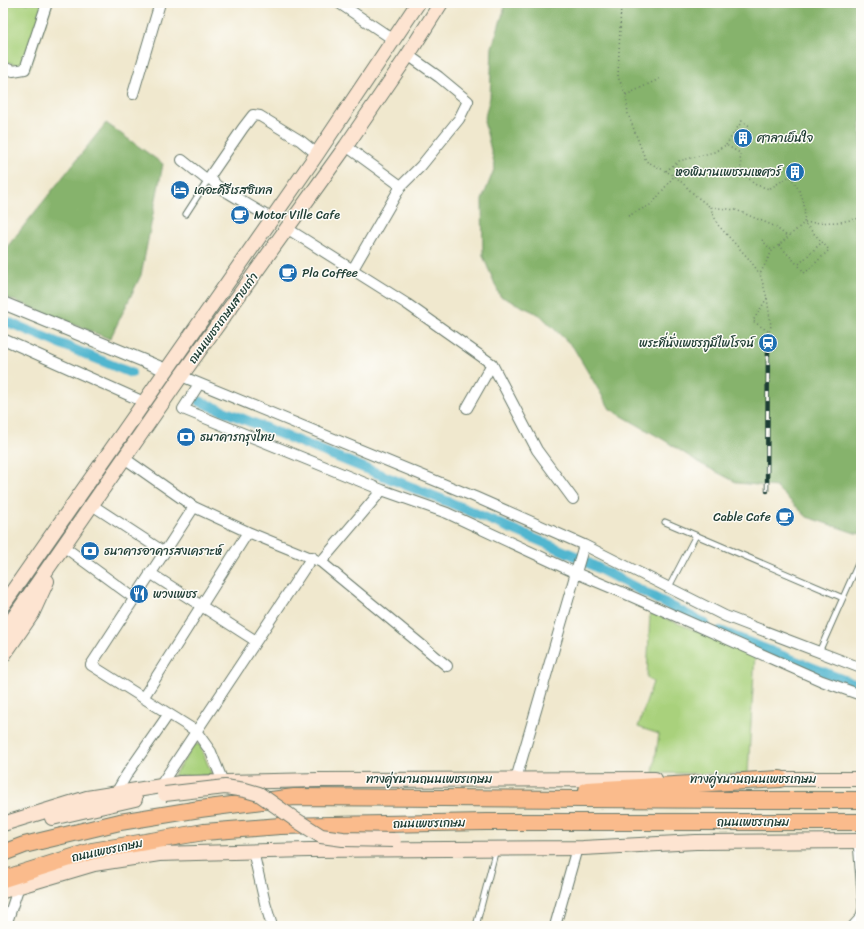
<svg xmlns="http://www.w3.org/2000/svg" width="864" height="929" font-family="Sriracha,'Playpen Sans Thai',sans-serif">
<rect width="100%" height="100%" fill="#fdfcf7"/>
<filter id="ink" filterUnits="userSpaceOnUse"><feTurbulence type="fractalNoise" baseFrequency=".025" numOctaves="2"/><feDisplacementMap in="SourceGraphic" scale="8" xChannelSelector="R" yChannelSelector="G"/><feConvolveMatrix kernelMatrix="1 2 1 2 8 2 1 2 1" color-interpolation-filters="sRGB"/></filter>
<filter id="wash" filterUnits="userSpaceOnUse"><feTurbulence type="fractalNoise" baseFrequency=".012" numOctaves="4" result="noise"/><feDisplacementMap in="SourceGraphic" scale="16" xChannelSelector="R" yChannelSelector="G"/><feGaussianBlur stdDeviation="0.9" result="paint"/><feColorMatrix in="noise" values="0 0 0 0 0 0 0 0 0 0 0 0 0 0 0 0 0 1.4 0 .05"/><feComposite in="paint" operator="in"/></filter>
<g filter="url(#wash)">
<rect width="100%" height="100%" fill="#f0e8ce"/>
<!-- green -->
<path fill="#a9d17c" stroke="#648758" d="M3,3H52L29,70L3,60Z
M650,612L755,655L748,774L653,773L659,734L638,727L653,682L647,678Z
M195,744L200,745L212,775L173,776Z"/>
<!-- forest -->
<path fill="#86b36c" stroke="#527850" d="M503,3H861V534L855,533L807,517L776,487L738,483L701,464L664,440L610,409L573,347L540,315L500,296L483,256L482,200L495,167L484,121L490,97L492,47L504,10Z
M106,123L163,164L141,275L110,339L3,296V252Z"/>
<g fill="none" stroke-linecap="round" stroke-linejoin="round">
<!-- canal -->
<path stroke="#51b6cf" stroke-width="10" d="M3,320L131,373
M199,401L458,506L573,555L705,624
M720,631L861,687"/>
</g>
</g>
<g filter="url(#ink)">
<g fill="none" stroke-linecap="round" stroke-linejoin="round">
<defs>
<path id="service" d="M186,214L208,180
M665,522L843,598
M669,587L696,535
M819,652L861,557
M476,926L496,849
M850,926L859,916L861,907L856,842"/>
<path id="minor" d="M339,3L394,40
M3,67L13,71L25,69L47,3
M133,94L160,3
M346,146L401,186
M182,160L206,179L212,180
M272,219L217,186L212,180L210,176L243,128L253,115L260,116L301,141L317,154
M288,229L407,304L492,364L537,450L573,499
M353,269L401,186L421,166L459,119L468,101L439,77L408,55
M3,339L144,402
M181,376L475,497L584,545L725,616L861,668
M199,384L183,409L382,490L447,513L576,573L626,594L822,681L861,695
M467,408L492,364
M124,458L194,507L248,532L321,562L382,490
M92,505L164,552
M194,507L91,665L196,731L211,752L223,782
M63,546L134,598
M321,562L447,666
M150,573L256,641
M143,698L248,532
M516,779L584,545
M160,786L312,557
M116,793L127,774L168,715
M253,851L265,903L272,926
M6,925L19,886
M555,926L577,848"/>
<path id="tertiary" d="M3,303L166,370"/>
<path id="secondary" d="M3,605L317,154L418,3
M3,633L181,376L346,146L408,55L441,3
M3,656L32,614L47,581
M770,779H861
M52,818L135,799
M3,824L87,798L180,783L320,780L655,779
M3,891L94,864L159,854L309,850L583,848L696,842L861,841"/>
<path id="trunk" d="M587,790L780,779
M3,853L24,845L120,822L200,809L294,797L744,800H861
M3,879L92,851L204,832L280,826L486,822H861"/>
</defs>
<!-- service casing -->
<use href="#service" stroke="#68796a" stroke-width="7"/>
<!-- minor casing -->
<use href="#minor" stroke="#68796a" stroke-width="12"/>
<!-- tertiary casing -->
<use href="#tertiary" stroke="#68796a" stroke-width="14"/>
<!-- secondary casing -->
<use href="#secondary" stroke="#68796a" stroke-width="16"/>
<!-- trunk casing -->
<use href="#trunk" stroke="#68796a" stroke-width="18"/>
<!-- path -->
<path stroke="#68796a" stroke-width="1.5" stroke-dasharray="1 3" stroke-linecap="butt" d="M621,3L618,77L626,95L628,114L646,161L675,176L696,196L710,207L736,210L774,226L788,237
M626,95L661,78
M726,145L742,121L751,127
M666,171L679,161L714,152L726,145L740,153L741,170L754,184L769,189L790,176C802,194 806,200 804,223L822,242
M710,207L718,225L749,259L760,274
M628,216L652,204L674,176
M857,218L861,225
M762,240L772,251
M822,242L829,250L805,273L798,265Z
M779,245L798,265
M767,298L753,321L769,332
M768,343L769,332L771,326L767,298L760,274L772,251L804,223L840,222L861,218"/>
<!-- service -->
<use href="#service" stroke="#fff" stroke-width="5"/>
<!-- minor -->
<use href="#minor" stroke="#fff" stroke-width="10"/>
<!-- tertiary -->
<use href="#tertiary" stroke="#fff" stroke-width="12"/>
<!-- secondary -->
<use href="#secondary" stroke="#fde4d1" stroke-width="14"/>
<!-- trunk -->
<use href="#trunk" stroke="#fabb8c" stroke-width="16"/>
<defs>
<path id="rail" d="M767,491L768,343"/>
</defs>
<!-- rail casing -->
<use href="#rail" stroke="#1f3d34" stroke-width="4.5"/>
<!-- rail -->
<use href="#rail" stroke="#fdfcf7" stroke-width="3" stroke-dasharray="9" stroke-linecap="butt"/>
<defs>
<path id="secondary-bridge" d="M165,794L225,787L245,790L259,794L296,820L321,836L343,839L394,840"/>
</defs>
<!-- secondary-bridge casing -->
<use href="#secondary-bridge" stroke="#68796a" stroke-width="16" stroke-linecap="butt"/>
<!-- secondary-bridge -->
<use href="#secondary-bridge" stroke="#fde4d1" stroke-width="14"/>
</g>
</g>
<!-- icons -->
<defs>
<symbol id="building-disc" viewBox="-11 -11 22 22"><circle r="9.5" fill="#1f6fb2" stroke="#fdfcf7"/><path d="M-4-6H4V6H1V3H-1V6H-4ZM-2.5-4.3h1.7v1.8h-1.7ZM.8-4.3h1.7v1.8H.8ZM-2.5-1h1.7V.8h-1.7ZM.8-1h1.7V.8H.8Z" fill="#fff"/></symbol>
<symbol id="hotel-disc" viewBox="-11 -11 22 22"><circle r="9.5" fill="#1f6fb2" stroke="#fdfcf7"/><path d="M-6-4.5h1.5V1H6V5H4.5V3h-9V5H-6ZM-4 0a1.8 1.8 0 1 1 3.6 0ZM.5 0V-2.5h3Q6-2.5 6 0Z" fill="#fff"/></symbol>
<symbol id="cafe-disc" viewBox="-11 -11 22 22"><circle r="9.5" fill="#1f6fb2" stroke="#fdfcf7"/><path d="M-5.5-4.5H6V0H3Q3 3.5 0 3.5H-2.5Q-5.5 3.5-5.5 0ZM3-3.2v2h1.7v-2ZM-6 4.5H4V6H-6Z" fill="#fff"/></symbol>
<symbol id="station-disc" viewBox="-11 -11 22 22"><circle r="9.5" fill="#1f6fb2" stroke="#fdfcf7"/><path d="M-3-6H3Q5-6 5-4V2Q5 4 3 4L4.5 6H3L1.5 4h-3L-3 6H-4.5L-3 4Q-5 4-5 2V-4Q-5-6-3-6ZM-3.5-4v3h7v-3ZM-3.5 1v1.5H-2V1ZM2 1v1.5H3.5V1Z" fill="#fff"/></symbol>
<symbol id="bank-disc" viewBox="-11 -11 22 22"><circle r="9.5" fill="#1f6fb2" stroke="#fdfcf7"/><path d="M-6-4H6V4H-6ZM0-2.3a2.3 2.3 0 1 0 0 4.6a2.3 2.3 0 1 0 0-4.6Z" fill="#fff"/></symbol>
<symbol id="restaurant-disc" viewBox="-11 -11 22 22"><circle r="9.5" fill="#1f6fb2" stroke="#fdfcf7"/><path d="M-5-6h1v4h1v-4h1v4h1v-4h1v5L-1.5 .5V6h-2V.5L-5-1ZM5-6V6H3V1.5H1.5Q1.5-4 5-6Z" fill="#fff"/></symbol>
</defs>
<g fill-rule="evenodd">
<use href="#building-disc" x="732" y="127" width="22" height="22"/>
<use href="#building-disc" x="784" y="161" width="22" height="22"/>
<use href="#hotel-disc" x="169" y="179" width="22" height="22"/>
<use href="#cafe-disc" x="229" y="204" width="22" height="22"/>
<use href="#cafe-disc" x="277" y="262" width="22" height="22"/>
<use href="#station-disc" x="757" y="332" width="22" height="22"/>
<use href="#bank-disc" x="175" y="426" width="22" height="22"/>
<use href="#cafe-disc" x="774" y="506" width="22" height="22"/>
<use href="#bank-disc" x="79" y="540" width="22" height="22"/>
<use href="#restaurant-disc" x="128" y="583" width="22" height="22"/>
</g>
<g text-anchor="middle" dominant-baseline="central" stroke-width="3" stroke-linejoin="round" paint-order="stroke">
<!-- poi labels -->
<g font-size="12" fill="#1f3d34" stroke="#fdfcf7" text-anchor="start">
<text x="757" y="138">ศาลาเย็นใจ</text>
<text x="781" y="172" text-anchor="end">หอพิมานเพชรมเหศวร์</text>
<text x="194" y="190">เดอะคีรีเรสซิเทล</text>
<text x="254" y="215">Motor Ville Cafe</text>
<text x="302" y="273">Pla Coffee</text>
<text x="754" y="343" text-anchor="end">พระที่นั่งเพชรภูมิไพโรจน์</text>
<text x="200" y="437">ธนาคารกรุงไทย</text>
<text x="771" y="517" text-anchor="end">Cable Cafe</text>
<text x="104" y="551">ธนาคารอาคารสงเคราะห์</text>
<text x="153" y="594">พวงเพชร</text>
</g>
<!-- street labels -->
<g font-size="12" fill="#1f3d34" stroke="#fdfcf7">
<text transform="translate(223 318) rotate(-54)">ถนนเพชรเกษมสายเก่า</text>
<text x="429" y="779">ทางคู่ขนานถนนเพชรเกษม</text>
<text x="753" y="779">ทางคู่ขนานถนนเพชรเกษม</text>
<text x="753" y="822">ถนนเพชรเกษม</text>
<text transform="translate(429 823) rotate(-1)">ถนนเพชรเกษม</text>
<text transform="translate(107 850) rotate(-12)">ถนนเพชรเกษม</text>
</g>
</g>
<!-- margin -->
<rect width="864" height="929" fill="none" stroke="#fdfcf7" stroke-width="16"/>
</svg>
